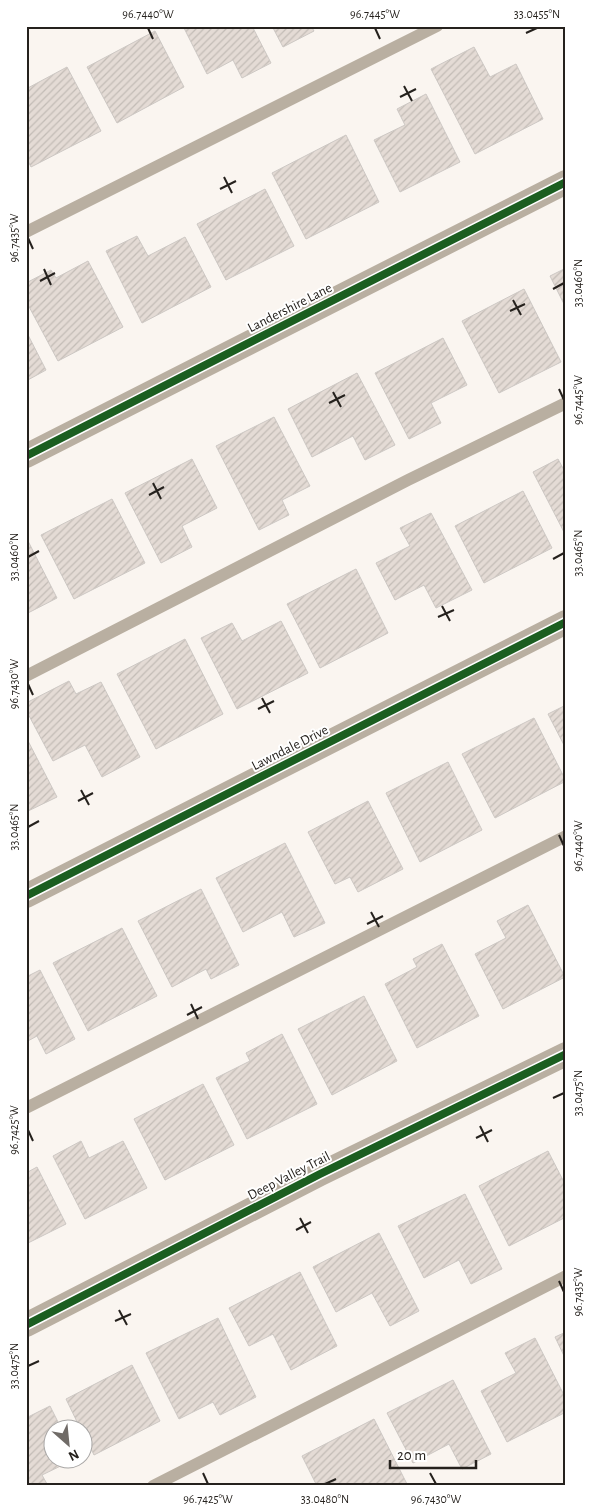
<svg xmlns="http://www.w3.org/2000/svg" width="592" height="1512" font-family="'Alegreya Sans',sans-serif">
<defs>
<pattern id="building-hatch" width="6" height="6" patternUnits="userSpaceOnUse" patternTransform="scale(1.25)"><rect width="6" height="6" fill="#e4dbd5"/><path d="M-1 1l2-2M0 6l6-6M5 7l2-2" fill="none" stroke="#c3bcb6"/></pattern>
</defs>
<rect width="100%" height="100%" fill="#faf5f0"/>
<!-- building -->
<path fill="url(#building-hatch)" stroke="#cdc8c4" d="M183,26H252L271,63L242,78L233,60L207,74Z
M272,26H311L314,31L283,47Z
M155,31L184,87L117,123L87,67Z
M474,47L490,77L516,64L543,119L475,154L431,69Z
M67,67L101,131L31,167L26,157V89Z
M426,94L460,162L400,192L374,140L405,125L397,109Z
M346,135L379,202L306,239L272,173Z
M265,189L294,246L226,280L197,224Z
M137,236L148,256L185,237L211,287L142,323L106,251Z
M88,261L123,327L58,361L26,301V283L51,270L56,278Z
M566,268V308L550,276Z
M524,289L561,362L499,393L462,321Z
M26,331L46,370L26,381Z
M443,338L467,385L431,403L441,423L409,439L375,373Z
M357,373L395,445L365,460L353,436L312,457L288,409Z
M274,417L310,486L282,500L289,515L259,530L216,446Z
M192,459L217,508L182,526L192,547L161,563L125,493Z
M558,459L565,472L566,471V536L533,472Z
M523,491L552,548L484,583L455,526Z
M112,499L145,563L74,599L41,535Z
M431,513L472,590L436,608L424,585L395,600L376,563L410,546L400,528Z
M28,541L57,598L26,614V542Z
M356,569L388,633L320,668L287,604Z
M281,621L308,673L237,709L201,638L232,623L242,641Z
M185,639L223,714L156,749L117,674Z
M69,681L76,694L101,682L140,757L102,777L85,745L53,761L26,710V703Z
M566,705V749L548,714Z
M534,718L566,781L495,818L462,754Z
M26,737L57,797L26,812Z
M448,762L482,830L420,862L386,793Z
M368,801L403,869L358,892L350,877L335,884L308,832Z
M285,843L325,923L294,937L282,912L243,932L216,878Z
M201,889L239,965L211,979L206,969L172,987L138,921Z
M528,905L565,977L503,1009L475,954L506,938L497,921Z
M122,928L157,996L88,1031L53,963Z
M442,944L479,1016L417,1048L385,984L417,967L413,959Z
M40,970L75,1039L46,1054L37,1036L26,1042V977Z
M364,996L397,1061L332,1095L298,1029Z
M282,1034L317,1104L247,1139L216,1078L250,1061L246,1053Z
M203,1084L234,1145L165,1180L134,1119Z
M81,1141L89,1158L123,1141L147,1188L85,1219L53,1156Z
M548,1151L566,1186V1217L509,1246L479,1186Z
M37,1167L66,1224L26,1244V1173Z
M465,1194L502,1269L471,1284L459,1260L424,1278L398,1226Z
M379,1233L419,1311L390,1326L372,1293L336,1312L313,1267Z
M300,1272L337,1346L291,1370L273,1334L249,1346L229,1308Z
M218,1318L256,1397L220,1415L213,1402L179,1419L146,1353Z
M566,1332V1360L555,1337Z
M535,1338L566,1399V1412L507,1442L481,1391L516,1373L505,1353Z
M132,1365L160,1421L94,1455L82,1430H81L66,1399Z
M453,1380L491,1454L462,1469L449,1444L413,1463L387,1413Z
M50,1406L62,1430H52V1460H73L42,1475L47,1484L43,1486H26V1418Z
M374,1419L408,1486H317L302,1456Z"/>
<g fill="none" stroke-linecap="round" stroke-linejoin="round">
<!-- lane -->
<path stroke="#b9afa1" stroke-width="12" d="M26,232L437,26
M26,676L408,480L566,403
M26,1108L566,836
M153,1486L566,1276"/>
<!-- street -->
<path stroke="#b9afa1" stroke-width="24" d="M26,456L566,182
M26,896L566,622
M26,1325L320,1174L566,1054"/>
<defs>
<path id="cycleway" d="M26,456L566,182
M26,896L566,622
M26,1325L320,1174L566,1054"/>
</defs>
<!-- cycleway casing -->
<use href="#cycleway" stroke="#fff" stroke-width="11"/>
<!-- cycleway -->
<use href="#cycleway" stroke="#1b5e20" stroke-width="8"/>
</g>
<!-- ticks -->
<path fill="none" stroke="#25211d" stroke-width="2" d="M148,28L153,39M375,28L380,39M526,33L537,28M404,86L412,101M400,97L416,89M224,177L232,193M220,189L236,181M28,238L33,249M44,269L51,285M40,281L55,273M553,289L564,283M513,300L521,315M510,311L525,304M559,389L564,400M333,392L341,407M329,403L345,395M153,483L161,499M149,495L164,487M28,557L39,551M553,559L564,553M442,606L450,621M438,617L454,610M28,684L33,695M262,698L270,713M258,709L274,701M81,790L89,805M78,801L93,793M28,827L39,821M559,835L564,846M371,912L379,927M367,924L383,916M191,1004L198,1019M187,1015L202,1007M553,1098L564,1093M480,1126L488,1142M28,1130L33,1141M476,1138L492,1130M300,1218L308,1233M296,1230L311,1222M559,1281L564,1292M119,1310L127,1325M115,1321L131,1314M28,1366L39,1361M203,1473L208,1484M430,1473L436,1484M325,1484L336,1479"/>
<g text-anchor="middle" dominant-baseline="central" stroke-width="4" stroke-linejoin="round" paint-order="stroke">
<!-- street labels -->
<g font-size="14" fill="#25211d" stroke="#fff">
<text transform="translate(290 308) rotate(-27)">Landershire Lane</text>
<text transform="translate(290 748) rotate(-27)">Lawndale Drive</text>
<text transform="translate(289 1176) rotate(-27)">Deep Valley Trail</text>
</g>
</g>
<!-- border -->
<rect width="592" height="1512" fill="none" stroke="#ffffff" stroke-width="55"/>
<!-- north arrow -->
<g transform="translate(68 1444) rotate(153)"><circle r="24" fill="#ffffff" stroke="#a8a6a5"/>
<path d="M0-4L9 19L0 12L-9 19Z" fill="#706b67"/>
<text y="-8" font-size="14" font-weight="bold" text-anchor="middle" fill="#25211d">N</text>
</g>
<!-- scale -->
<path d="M390 1460v8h86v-8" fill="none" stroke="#25211d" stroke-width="2.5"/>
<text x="397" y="1460" font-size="15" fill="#25211d" stroke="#ffffff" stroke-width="4" paint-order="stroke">20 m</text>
<rect x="28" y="28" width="536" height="1456" fill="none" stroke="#25211d" stroke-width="2"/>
<g font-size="12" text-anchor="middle" fill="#25211d">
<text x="148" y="18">96.7440°W</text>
<text x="375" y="18">96.7445°W</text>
<text x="537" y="18">33.0455°N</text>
<text transform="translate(14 238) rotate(-90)" y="4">96.7435°W</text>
<text transform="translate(578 283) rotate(-90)" y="4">33.0460°N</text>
<text transform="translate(578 400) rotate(-90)" y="4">96.7445°W</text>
<text transform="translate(578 553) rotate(-90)" y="4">33.0465°N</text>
<text transform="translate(14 557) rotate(-90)" y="4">33.0460°N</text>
<text transform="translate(14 684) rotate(-90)" y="4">96.7430°W</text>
<text transform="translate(14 827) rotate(-90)" y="4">33.0465°N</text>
<text transform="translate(578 846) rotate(-90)" y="4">96.7440°W</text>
<text transform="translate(578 1093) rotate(-90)" y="4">33.0475°N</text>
<text transform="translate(14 1130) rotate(-90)" y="4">96.7425°W</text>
<text transform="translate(578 1292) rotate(-90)" y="4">96.7435°W</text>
<text transform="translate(14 1366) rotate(-90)" y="4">33.0475°N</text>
<text x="208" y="1503">96.7425°W</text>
<text x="325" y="1503">33.0480°N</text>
<text x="436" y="1503">96.7430°W</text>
</g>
</svg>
